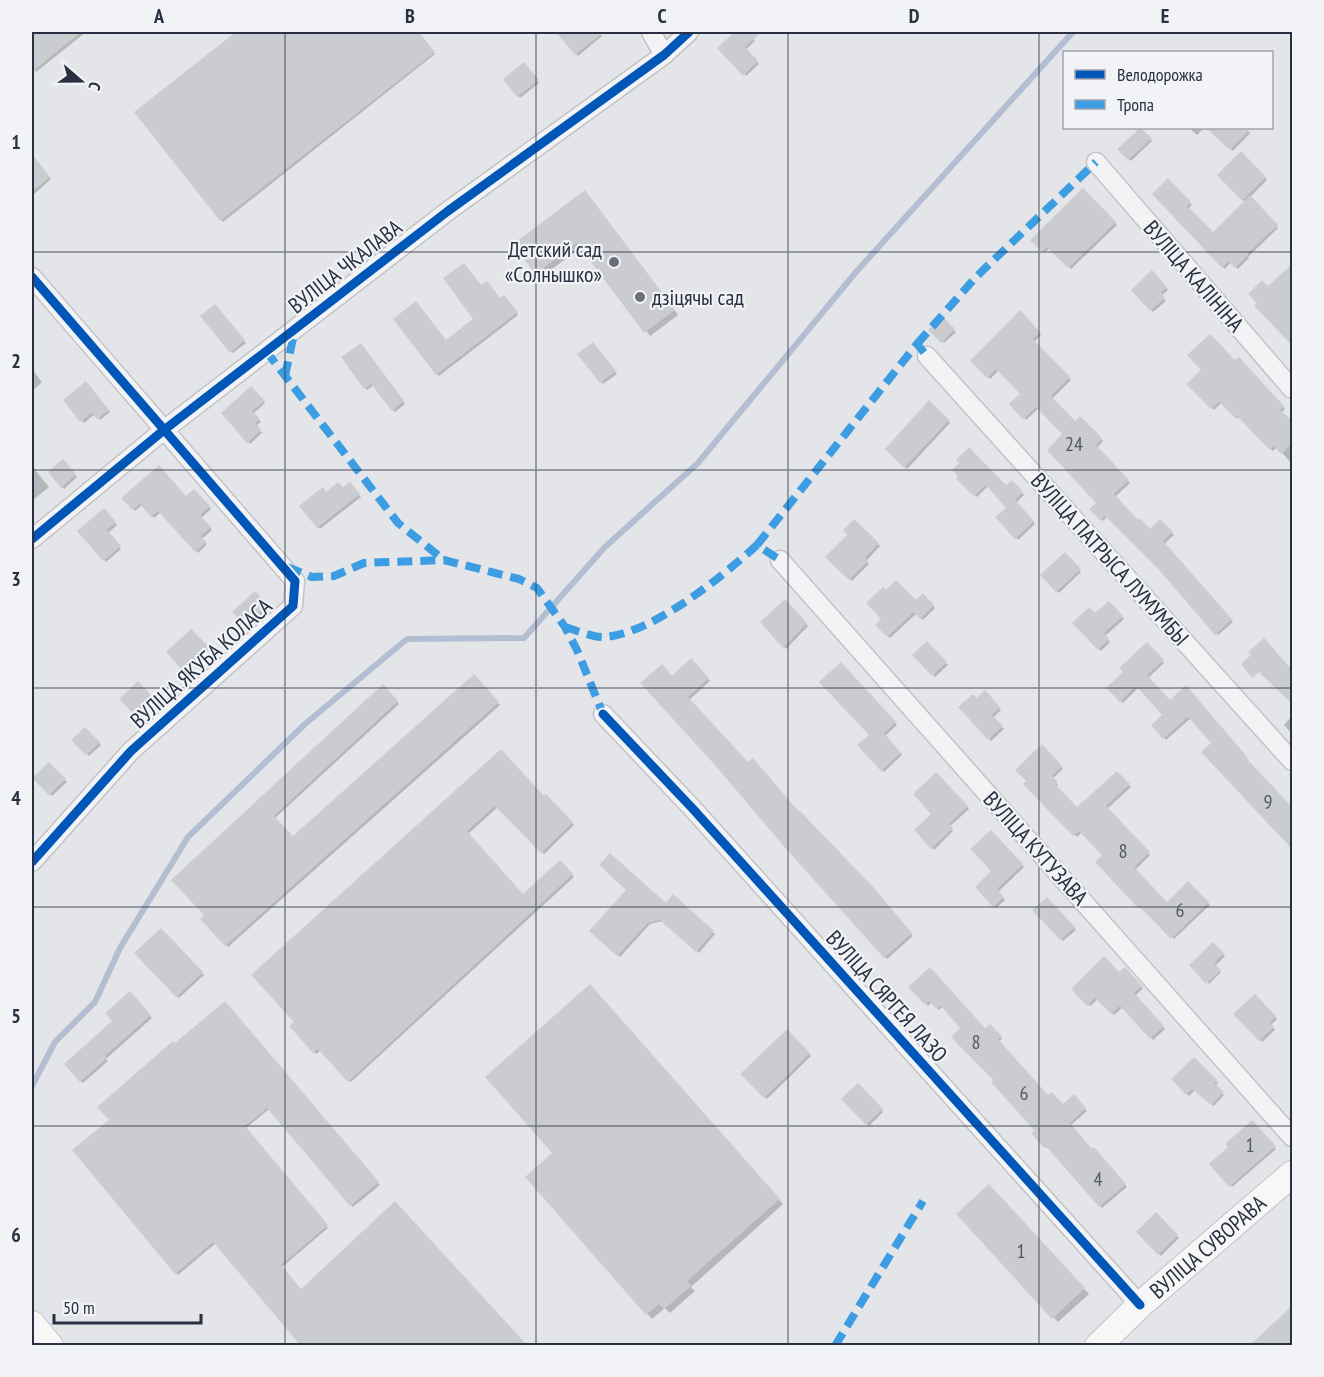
<svg xmlns="http://www.w3.org/2000/svg" width="1324" height="1377" font-family="'PT Sans Narrow',sans-serif">
<rect width="100%" height="100%" fill="#e4e5e8"/>
<!-- shadow -->
<path fill="#0003" d="M32,32H86L36,72L32,66Z
M239,32H417L435,54L223,222L136,112Z
M566,32H599L602,36L578,56L561,36Z
M737,32H747L755,41L745,50L759,64L746,76L719,48Z
M524,64L539,83L520,98L505,79Z
M1189,128H1204L1197,135Z
M1207,128H1245L1250,133L1233,151Z
M1141,129L1152,141L1131,161L1119,149Z
M1241,153L1267,180L1250,197L1278,228L1248,257L1249,258L1238,269L1231,262L1225,269L1154,194L1168,180L1192,205L1188,209L1213,234L1245,202L1219,175Z
M32,156L51,179L32,196Z
M1083,190L1117,225L1071,269L1050,248L1045,252L1033,240Z
M589,197L678,315L650,336L582,247L541,277L515,244Z
M1152,273L1168,290L1161,296L1166,301L1153,312L1133,290Z
M481,287L500,300L506,299L518,315L439,376L437,374L446,342L475,319Z
M215,306L246,343L233,353L202,317Z
M1020,313L1041,335L1034,342L1071,380L1052,399L1075,424L1080,418L1103,441L1097,448L1130,483L1115,497L1138,522L1150,531L1160,521L1174,535L1164,544L1233,622L1218,635L1162,571L1108,516L1103,521L1091,509L1098,503L1064,434L1039,408L1026,420L1011,404L1022,394L999,370L990,379L972,361Z
M942,318L956,332L944,343L931,330Z
M595,346L617,374L603,384L601,382Z
M362,347L405,404L395,412L374,385L367,390L365,388Z
M1241,361L1285,409L1281,413L1292,424V464L1277,447L1273,451L1240,417L1238,419L1222,402L1214,410L1188,384Z
M32,369L42,382L32,391Z
M86,383L110,412L100,420L95,414L84,423L65,401Z
M251,388L265,403L253,414L261,422L256,426L262,433L250,444L223,413Z
M929,402L950,423L907,469L887,449Z
M63,461L77,477L64,489L50,472Z
M32,466L49,487L32,501Z
M958,479L1006,487L1012,482L1024,495L1016,503L1035,524L1018,540L998,517L1008,508L988,486L977,497Z
M349,484L361,497L320,529L318,527L326,493L343,489Z
M194,491L211,509L201,518L212,530L202,539L207,544L198,553L161,512L154,518L142,505L135,511L124,498H187Z
M104,510L117,525L108,533L121,549L106,562L79,531Z
M854,521L880,546L866,561L869,564L852,581L827,557L849,535Z
M1065,554L1081,572L1059,593L1042,575Z
M255,593L269,608L248,627L234,612Z
M923,595L935,608L923,620L917,613L890,638L877,625L883,619L916,602Z
M785,601L808,626L786,649L762,623Z
M1109,603L1124,619L1105,636L1110,642L1101,651L1075,623L1095,615Z
M191,631L209,650L186,672L168,653Z
M927,643L948,665L935,677L914,655Z
M1147,644L1164,663L1148,678L1170,702L1186,687L1213,743L1191,718L1166,740L1153,725L1164,715L1139,687L1123,703L1108,688L1125,672Z
M691,660L710,681L689,700L748,764L875,891L913,936L887,959L782,842L672,678Z
M841,664L897,725L885,736L902,755L884,772L859,745L871,735Z
M474,676L500,705L228,947L202,919L206,916L173,880L383,686L399,704L275,818L293,838Z
M138,683L153,699L137,715L121,699Z
M985,693L1001,710L993,718L1004,729L991,741L960,707L977,700Z
M1292,716V734L1284,725Z
M85,729L101,745L89,756L74,740Z
M1042,746L1063,769L1053,778L1058,785L1056,787L1077,809L1117,773L1131,787L1107,809L1150,855L1135,870L1167,904L1188,883L1210,905L1174,939L1142,907L1141,909L1139,907L1097,862L1104,855L1082,832L1077,837L1025,784Z
M501,751L544,798L546,796L574,825L544,854L498,807L468,834L523,896L560,862L574,877L351,1082L321,1050L316,1054L292,1026Z
M49,764L67,782L52,796L34,778Z
M936,774L969,809L949,827L953,831L934,850L916,830L933,814Z
M991,832L1024,867L998,892L1005,900L996,908L977,887L993,871Z
M673,896L715,934L699,953L663,921L650,924L620,957L591,931L666,905Z
M1047,899L1076,930L1063,941L1034,910Z
M161,930L204,975L179,998L137,953Z
M1213,944L1225,956L1215,966L1221,972L1209,984L1191,965Z
M930,969L986,1030L990,1026L1002,1039L999,1042L1048,1097L1052,1094L1063,1106L1074,1096L1087,1111L1071,1125L1092,1151L1094,1149L1096,1151L1127,1187L1102,1208L1048,1146L1046,1148L1033,1133L1036,1130L993,1082L995,1080L953,1037L962,1028L943,1006L939,1010L932,1002L928,1006L910,987Z
M1125,969L1143,988L1135,996L1165,1029L1153,1040L1123,1007L1114,1015L1098,999L1090,1006L1073,989L1119,974Z
M595,991L783,1204L691,1287L695,1291L670,1313L665,1308L652,1319L527,1177L554,1153Z
M130,993L152,1018L106,1059L108,1061L83,1083L66,1064L114,1021Z
M1255,996L1277,1019L1271,1025L1275,1030L1262,1042L1235,1014Z
M225,1003L380,1185L353,1207L269,1109L245,1129L328,1228L282,1267L301,1290L216,1243L178,1275L74,1150L111,1120L175,1045Z
M787,1031L811,1056L767,1099L742,1074Z
M1194,1059L1218,1083L1215,1086L1224,1095L1214,1106L1195,1090L1189,1096L1173,1079Z
M858,1085L883,1112L869,1126L844,1099Z
M1252,1122L1276,1149L1232,1187L1211,1165L1230,1147Z
M989,1186L1089,1294L1058,1322L958,1215Z
M1156,1214L1179,1238L1161,1256L1138,1232Z"/>
<g fill="none" stroke-linecap="round" stroke-linejoin="round">
<!-- stream -->
<path stroke="#b3bed2" stroke-width="6" d="M32,1086L55,1042L95,1002L120,948L188,837L305,724L407,639L524,638L605,547L698,463L856,272L1073,32"/>
</g>
<!-- building -->
<path fill="#cacccf" d="M32,32H81L32,72Z
M236,32H419L435,52L220,221L134,112Z
M556,32H604L575,55Z
M735,32H761L745,47L758,61L743,76L717,48Z
M524,62L539,80L517,97L503,79Z
M1140,128L1152,138L1128,160L1117,149Z
M1206,128H1251L1230,150Z
M1241,151L1266,177L1242,201L1217,175Z
M32,154L50,177L32,192Z
M1168,178L1191,202L1187,206L1213,232L1250,195L1278,225L1247,254L1248,255L1235,268L1228,261L1222,268L1152,194Z
M1083,188L1116,222L1068,268L1047,247L1042,252L1030,240Z
M585,190L675,310L644,333L577,243L535,274L513,244Z
M464,263L481,285L487,281L500,298L504,295L518,312L436,375L393,319L416,301L446,340L473,319L443,278Z
M1293,263V346L1254,306L1257,303L1248,294L1262,280L1268,286Z
M1152,270L1167,287L1161,293L1165,298L1150,311L1131,290Z
M215,304L245,340L230,353L200,316Z
M1020,310L1040,332L1033,339L1070,377L1051,396L1075,421L1080,416L1102,438L1096,445L1129,480L1114,494L1138,520L1140,518L1150,529L1160,519L1173,532L1163,541L1232,619L1215,635L1161,572L1105,516L1100,520L1089,509L1096,503L1047,450L1062,434L1036,407L1023,420L1009,404L1020,394L996,369L987,378L970,361Z
M942,316L955,329L941,343L928,330Z
M1210,334L1235,360L1239,357L1284,406L1280,410L1293,422V443L1281,454L1274,446L1270,450L1237,416L1235,418L1219,402L1211,409L1186,384L1201,370L1187,355Z
M593,342L616,371L600,383L577,354Z
M361,343L404,401L392,411L371,384L364,389L341,357Z
M86,381L109,410L97,419L92,413L80,422L63,400Z
M251,386L265,401L252,411L260,419L255,423L261,430L247,443L221,413Z
M929,400L949,420L904,468L885,449Z
M969,447L1006,485L1012,480L1023,492L1015,500L1034,521L1015,539L995,517L1006,508L986,485L974,496L956,479L958,476L952,470L959,463L956,460Z
M63,459L76,474L61,488L48,472Z
M159,465L186,496L194,489L210,506L200,515L211,527L201,536L206,542L195,552L158,511L151,517L140,504L132,510L121,498Z
M338,482L343,487L350,482L360,494L317,528L299,506L323,487L326,492Z
M104,508L116,522L107,530L121,546L103,561L77,531Z
M854,519L879,543L865,558L868,561L849,580L825,557L847,535L843,530Z
M1065,552L1081,569L1056,592L1040,575Z
M896,580L916,600L923,593L934,605L920,619L914,612L887,637L875,625L881,619L866,603L883,587L886,590Z
M255,591L268,605L245,626L232,612Z
M785,599L807,623L783,648L760,622Z
M1109,601L1123,616L1104,633L1109,639L1098,650L1072,623L1089,607L1095,613Z
M191,629L209,647L183,671L166,652Z
M1264,638L1293,671V705L1259,672L1252,678L1241,664L1251,655L1248,652Z
M927,641L947,662L932,676L912,655Z
M1147,642L1164,660L1147,675L1170,700L1186,685L1248,758L1247,759L1293,808V850L1201,752L1211,743L1188,717L1163,739L1151,725L1162,715L1136,686L1120,702L1106,688L1123,672L1119,668Z
M691,658L709,678L688,697L748,762L753,758L799,812L800,811L873,887L912,933L884,958L781,843L714,764L640,683L662,664L672,676Z
M841,662L896,722L884,733L901,753L881,771L857,745L869,735L819,682Z
M474,674L499,702L225,946L200,919L204,915L171,880L383,684L398,701L274,816L293,836Z
M138,681L152,696L134,714L119,699Z
M985,690L1000,707L992,715L1003,726L988,740L958,707L973,694L977,698Z
M85,727L100,742L86,755L71,740Z
M1042,744L1062,766L1052,776L1058,782L1055,784L1077,807L1117,771L1130,784L1106,806L1150,852L1134,867L1167,902L1188,881L1209,902L1171,939L1139,906L1138,908L1095,862L1102,855L1079,831L1073,836L1023,784L1026,781L1015,770Z
M501,749L544,796L546,794L573,822L541,853L495,806L467,831L523,894L560,860L573,874L348,1082L318,1049L313,1053L289,1026L294,1022L251,975Z
M49,762L66,779L49,795L32,778Z
M936,772L968,806L949,824L953,828L931,849L914,830L931,814L913,794Z
M991,830L1023,864L997,889L1004,897L993,907L975,887L991,871L970,849Z
M610,853L666,903L673,894L714,931L696,952L660,920L648,923L617,956L589,931L626,890L599,865Z
M1047,897L1075,927L1060,940L1032,910Z
M161,928L203,972L176,997L134,953Z
M1213,942L1224,953L1214,963L1221,970L1206,984L1189,965Z
M1104,956L1119,972L1125,967L1142,986L1134,993L1164,1026L1150,1039L1120,1006L1111,1014L1095,998L1087,1006L1071,989Z
M930,967L985,1028L990,1024L1002,1036L998,1039L1048,1095L1052,1092L1063,1104L1074,1094L1086,1108L1070,1123L1092,1149L1094,1147L1126,1184L1099,1207L1045,1145L1043,1147L1031,1133L1034,1130L991,1082L993,1080L951,1037L960,1028L940,1005L936,1009L929,1001L925,1005L908,987Z
M590,984L780,1199L687,1281L691,1286L664,1309L659,1304L646,1315L525,1177L552,1153L485,1077Z
M130,991L151,1015L105,1056L107,1058L80,1082L64,1064L112,1021L105,1013Z
M1255,994L1276,1016L1270,1022L1274,1027L1259,1041L1233,1014Z
M225,1001L379,1182L350,1206L267,1108L245,1126L328,1225L281,1265L301,1289L395,1201L528,1346H301L213,1242L175,1274L72,1150L109,1120L97,1107L173,1041L175,1043Z
M787,1029L810,1053L764,1098L740,1074Z
M1194,1057L1217,1080L1214,1083L1224,1092L1211,1105L1192,1089L1186,1095L1171,1079Z
M858,1083L883,1109L866,1125L841,1099Z
M1252,1120L1276,1146L1229,1187L1209,1164L1228,1147L1225,1144Z
M989,1184L1085,1288L1052,1319L956,1214Z
M1156,1212L1178,1235L1158,1255L1136,1232Z
M1293,1305V1346H1249Z"/>
<g fill="none" stroke-linecap="round" stroke-linejoin="round">
<defs>
<path id="minor" d="M651,32L664,55
M1096,162L1292,389
M32,277L295,581L293,606L131,751L32,862
M927,356L1292,761
M32,539L164,430L448,211L664,55L689,32
M780,560L1292,1137
M603,714L693,809L1140,1305"/>
<g id="secondary">
<path d="M32,1324L50,1346"/>
<path id="s1" d="M1098,1346L1140,1305L1292,1174"/>
</g>
</defs>
<!-- minor casing -->
<use href="#minor" stroke="#c2c3c6" stroke-width="21"/>
<!-- secondary casing -->
<use href="#secondary" stroke="#c2c3c6" stroke-width="28"/>
<!-- minor -->
<use href="#minor" stroke="#f3f3f5" stroke-width="18"/>
<!-- secondary -->
<use href="#secondary" stroke="#f7f7f7" stroke-width="26"/>
<!-- quiet -->
<path stroke="#3d9de3" stroke-width="8" stroke-dasharray="15 8" stroke-linecap="butt" d="M917,344L976,277L1096,162
M266,351L398,523L444,560
M285,376L295,329
M757,545L917,344L927,356
M287,567L312,577L334,576L364,563L444,560L519,579L537,588L565,627L577,650L603,714
M565,627C576,630 593,638 605,637C653,633 722,577 757,545L780,560
M835,1346L923,1201"/>
<defs>
<path id="cycleway" d="M32,277L295,581L293,606L131,751L32,862
M32,539L164,430L448,211L664,55L689,32
M603,714L693,809L1140,1305"/>
</defs>
<!-- cycleway casing -->
<use href="#cycleway" stroke="#f2f3f7" stroke-width="13"/>
<!-- cycleway -->
<use href="#cycleway" stroke="#0057b8" stroke-width="9"/>
</g>
<!-- grid -->
<path fill="none" stroke="#2a3041" stroke-width="1.5" stroke-opacity="0.55" d="M285,32V1346M536,32V1346M788,32V1346M1039,32V1346M32,252H1292M32,470H1292M32,688H1292M32,907H1292M32,1126H1292"/>
<!-- markers -->
<g fill="#6b6f7b" stroke="#f2f3f7" stroke-width="2">
<circle cx="614" cy="262" r="6"/>
<circle cx="640" cy="297" r="6"/>
</g>
<g text-anchor="middle" dominant-baseline="central" stroke-width="4.5" stroke-linejoin="round" paint-order="stroke">
<!-- number labels -->
<g font-size="20" fill="#545866">
<text x="1074" y="444">24</text>
<text x="1268" y="802">9</text>
<text x="1123" y="851">8</text>
<text x="1180" y="910">6</text>
<text x="976" y="1042">8</text>
<text x="1024" y="1093">6</text>
<text x="1250" y="1145">1</text>
<text x="1098" y="1179">4</text>
<text x="1021" y="1251">1</text>
</g>
<!-- poi labels -->
<g font-size="22" fill="#2a3041" stroke="#f2f3f7" text-anchor="end">
<text x="602" y="249">Детский сад<tspan x="602" dy="25">«Солнышко»</tspan></text>
<text x="652" y="297" text-anchor="start">дзіцячы сад</text>
</g>
<!-- street labels -->
<g font-size="22" fill="#2a3041" stroke="#f2f3f7">
<text transform="translate(345 266) rotate(-38)">ВУЛІЦА ЧКАЛАВА</text>
<text transform="translate(1194 276) rotate(49)">ВУЛІЦА КАЛІНІНА</text>
<text transform="translate(1110 559) rotate(48)">ВУЛІЦА ПАТРЫСА ЛУМУМБЫ</text>
<text transform="translate(201 663) rotate(-42)">ВУЛІЦА ЯКУБА КОЛАСА</text>
<text transform="translate(1036 848) rotate(48)">ВУЛІЦА КУТУЗАВА</text>
<text transform="translate(887 996) rotate(48)">ВУЛІЦА СЯРГЕЯ ЛАЗО</text>
<text stroke="none"><textPath href="#s1" startOffset="148">ВУЛІЦА СУВОРАВА</textPath></text>
</g>
</g>
<!-- border -->
<rect width="1324" height="1377" fill="none" stroke="#f2f3f7" stroke-width="66"/>
<!-- legend -->
<rect x="1063" y="51" width="210" height="78" fill="#f2f3f7" stroke="#a2a5ae" stroke-width="1.5"/>
<rect x="1075" y="70" width="30" height="9" fill="#0057b8" stroke="#a2a5ae" stroke-width="1.5"/>
<text x="1117" y="81" font-size="18" fill="#2a3041">Велодорожка</text>
<rect x="1075" y="100" width="30" height="9" fill="#3d9de3" stroke="#a2a5ae" stroke-width="1.5"/>
<text x="1117" y="111" font-size="18" fill="#2a3041">Тропа</text>
<!-- north arrow -->
<g transform="translate(81 81) rotate(110)" stroke="#f2f3f7" stroke-width="4.5" paint-order="stroke">
<path d="M0-4.5L10 22L0 15L-10 22Z" fill="#2a3041"/>
<text y="-9" font-size="16" font-weight="bold" text-anchor="middle" fill="#2a3041">С</text>
</g>
<!-- scale -->
<path d="M54 1314v9h147v-9" fill="none" stroke="#2a3041" stroke-width="3"/>
<text x="63" y="1314" font-size="18" fill="#2a3041" stroke="#f2f3f7" stroke-width="4.5" paint-order="stroke">50 m</text>
<rect x="33" y="33" width="1258" height="1311" fill="none" stroke="#2a3041" stroke-width="2"/>
<g font-size="20" text-anchor="middle" font-weight="bold" fill="#2a3041">
<text x="159" y="23">A</text>
<text x="410" y="23">B</text>
<text x="662" y="23">C</text>
<text x="914" y="23">D</text>
<text x="1165" y="23">E</text>
<text x="16" y="149">1</text>
<text x="16" y="368">2</text>
<text x="16" y="586">3</text>
<text x="16" y="805">4</text>
<text x="16" y="1023">5</text>
<text x="16" y="1242">6</text>
</g>
</svg>
